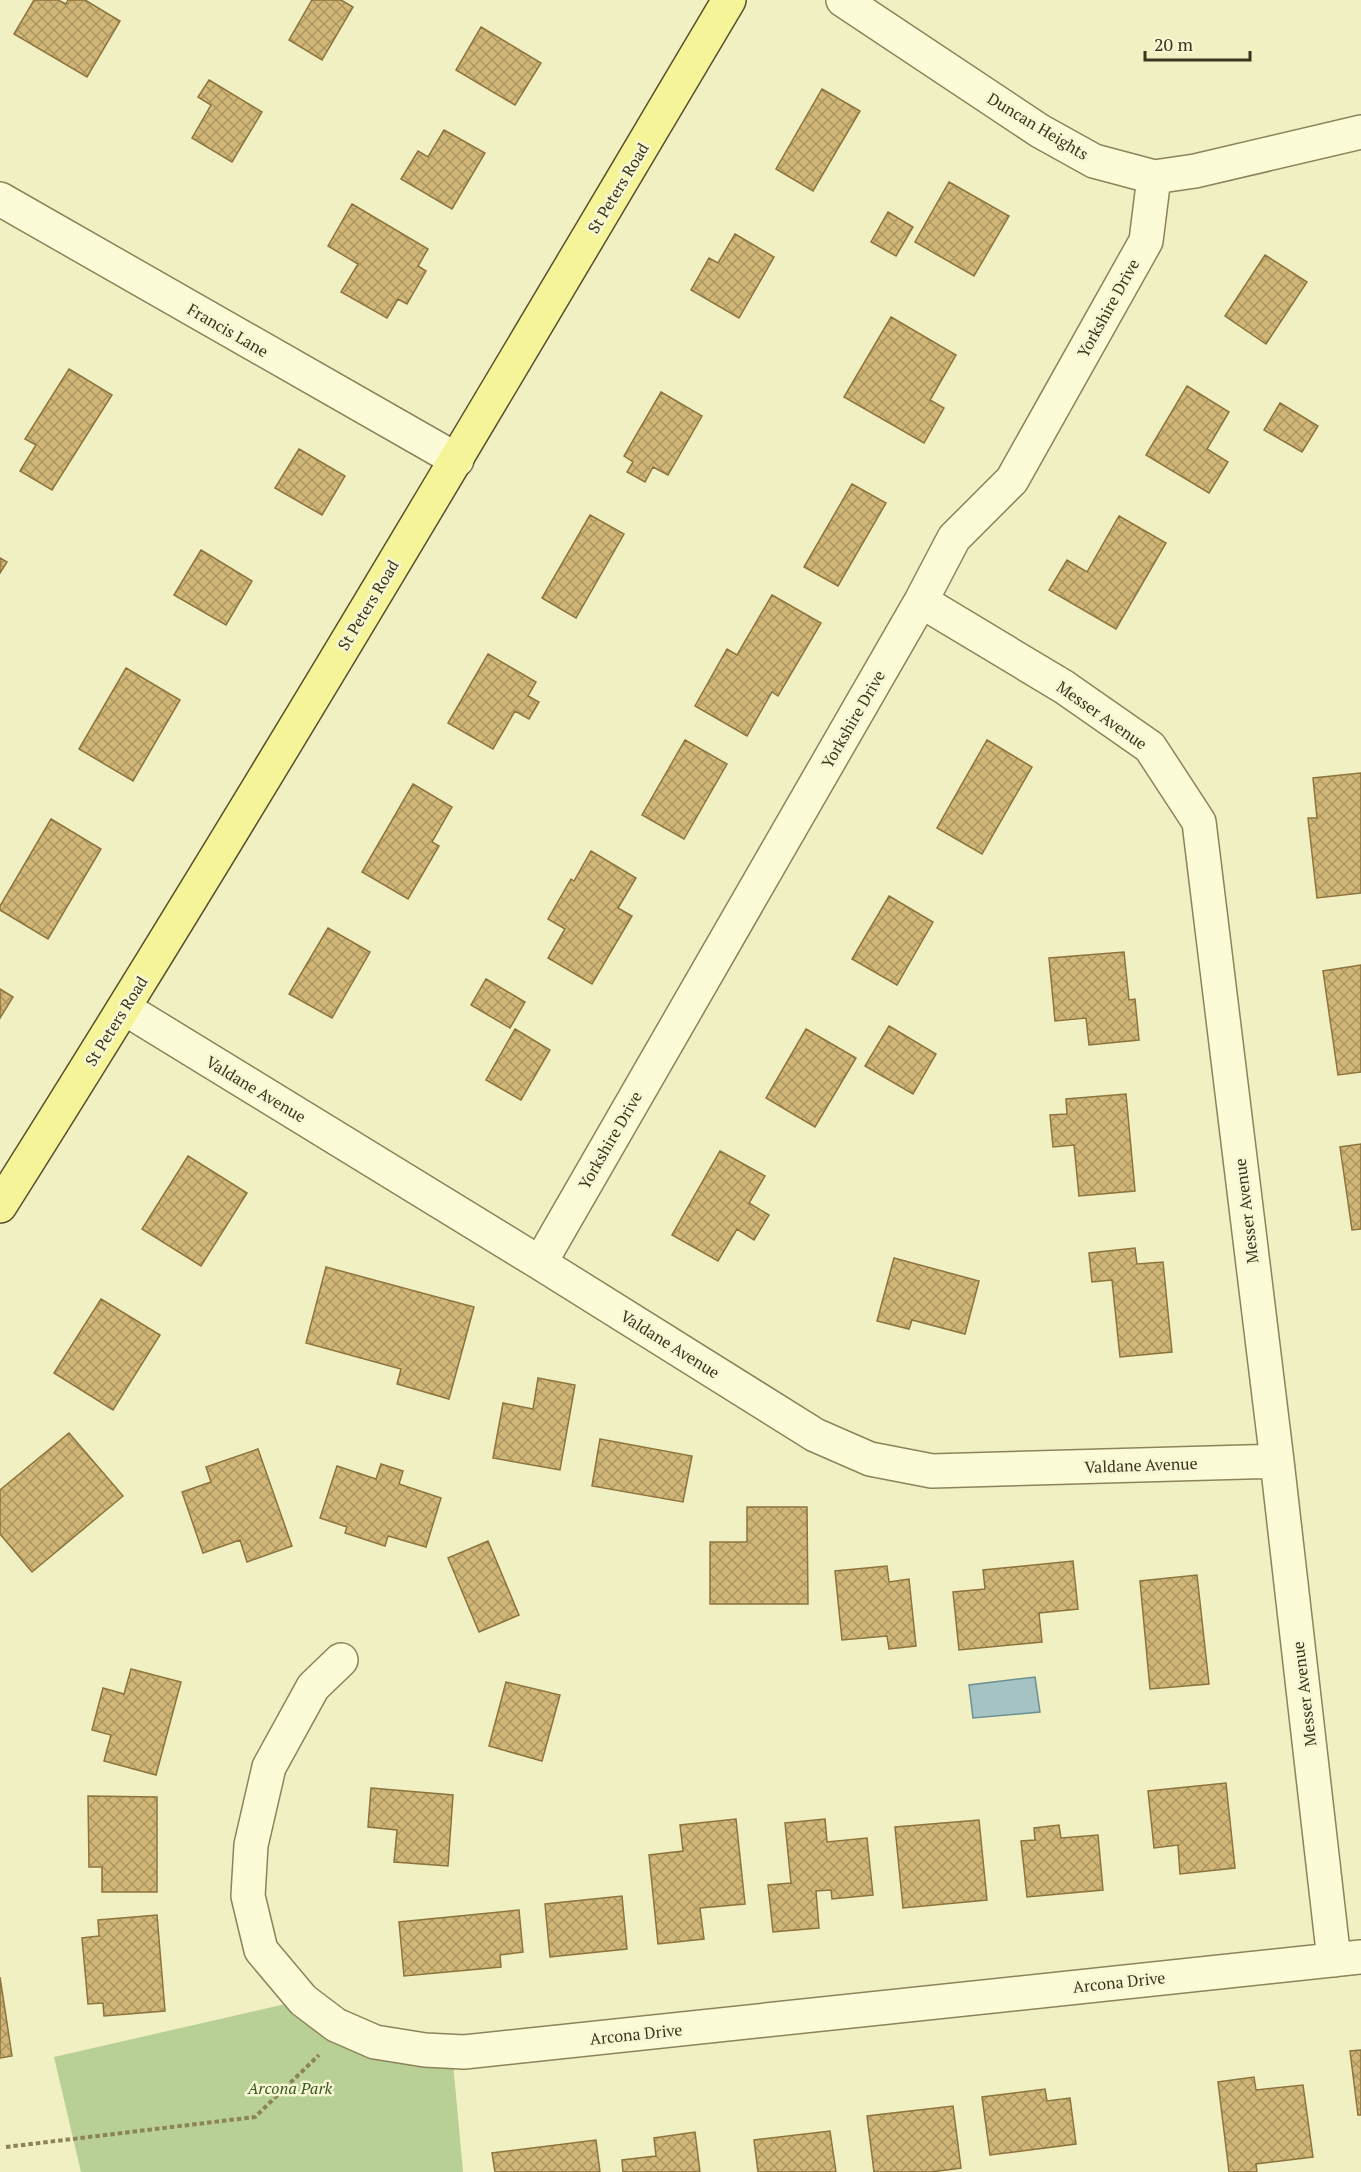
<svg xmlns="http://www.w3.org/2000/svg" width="1361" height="2172" font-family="'PT Serif',serif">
<defs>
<pattern id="building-cross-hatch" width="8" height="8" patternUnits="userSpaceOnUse" patternTransform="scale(1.5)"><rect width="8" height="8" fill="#d1b777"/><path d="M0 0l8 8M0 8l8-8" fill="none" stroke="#ab9661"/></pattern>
</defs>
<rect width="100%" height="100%" fill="#f1f0c3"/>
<!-- green -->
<path fill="#b8cf96" d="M303,2000L452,2052L463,2172H81L54,2057Z"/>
<!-- water -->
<path fill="#a5c3c3" stroke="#6b9092" stroke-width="1.5" d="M1035,1677L1040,1712L973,1718L969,1685Z"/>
<!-- building -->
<path fill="url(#building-cross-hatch)" stroke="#8d743d" stroke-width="1.5" d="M34,0H58L66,4L68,0H85L120,21L87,77L14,34Z
M312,0H341L353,7L322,60L289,40Z
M481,27L541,63L515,105L456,70Z
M209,80L262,112L232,162L192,138L211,105L198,97Z
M822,89L860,111L813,191L776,169Z
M444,130L485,153L452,209L401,179L418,151L428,157Z
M949,182L1009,216L974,276L915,242Z
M352,204L428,249L418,266L426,271L407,304L398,299L387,318L341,292L358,264L328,246Z
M888,212L913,227L896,256L871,242Z
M735,234L774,257L739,318L691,290L709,258L718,263Z
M1265,255L1307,282L1266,344L1225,316Z
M891,317L956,355L930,400L944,408L924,443L844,397Z
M69,369L112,395L52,490L20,471L36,445L25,439Z
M1187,386L1229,412L1207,449L1228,462L1209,493L1146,455Z
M661,392L702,416L668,475L653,467L645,482L627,472L633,462L624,456Z
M1280,403L1318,426L1302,452L1264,430Z
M299,449L345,476L322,515L275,488Z
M852,484L886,503L838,586L804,567Z
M590,515L624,534L576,618L542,598Z
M1119,516L1166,543L1116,629L1049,590L1067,560L1087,572Z
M201,550L252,581L226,625L174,595Z
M0,558L7,562L0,573Z
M772,595L821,623L778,696L772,692L747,736L695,706L727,649L737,655Z
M488,654L536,682L528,696L539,702L529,719L515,711L493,749L448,723Z
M126,668L180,700L133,781L79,749Z
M685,740L727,764L684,839L642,815Z
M987,740L1032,767L982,854L937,828Z
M1361,773V893L1317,898L1308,818H1317L1313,778Z
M413,784L452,807L432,842L439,846L408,899L362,872Z
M51,819L101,849L48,939L0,910V906Z
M591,851L636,878L618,908L632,916L592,984L548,958L565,929L548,919L571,879L574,881Z
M889,896L933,922L897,985L852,959Z
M328,928L370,952L332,1018L289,994Z
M1124,952L1129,1000L1135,999L1139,1040L1089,1045L1086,1018L1055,1021L1049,958Z
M1361,965V1072L1338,1075L1323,971Z
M486,979L525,1002L510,1028L471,1005Z
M0,989L13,997L0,1018Z
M889,1026L936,1054L913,1094L865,1066Z
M515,1029L550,1050L521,1100L486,1080Z
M806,1029L856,1058L815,1127L766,1098Z
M1126,1094L1135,1191L1079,1196L1074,1145L1053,1147L1050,1115L1067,1114L1066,1099Z
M1361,1144V1229L1352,1230L1340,1147Z
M720,1151L765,1176L749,1203L769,1215L754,1240L737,1229L718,1261L672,1235Z
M188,1156L247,1193L201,1266L142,1229Z
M1135,1248L1137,1264L1163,1262L1172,1352L1120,1357L1112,1280L1092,1282L1089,1253Z
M894,1258L979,1281L965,1334L912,1320L909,1329L877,1321Z
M326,1267L474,1307L449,1399L397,1384L401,1369L306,1343Z
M101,1299L160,1335L113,1410L54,1373Z
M538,1378L575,1385L560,1470L493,1458L503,1403L533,1409Z
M69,1433L123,1496L32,1572L0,1534V1490Z
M600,1439L692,1456L683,1502L592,1486Z
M258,1449L292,1546L247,1562L240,1540L203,1553L182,1492L211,1482L206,1467Z
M381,1464L403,1471L399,1484L441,1498L426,1547L388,1536L385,1546L345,1533L347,1527L320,1518L337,1466L376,1479Z
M747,1507H807L808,1604H710V1542H747Z
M488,1541L519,1615L479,1632L448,1558Z
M1073,1561L1078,1609L1039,1613L1042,1642L959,1650L953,1592L985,1589L983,1570Z
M887,1566L889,1582L909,1579L916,1646L889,1649L887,1636L842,1640L835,1571Z
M1197,1575L1209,1684L1150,1689L1140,1581Z
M131,1669L181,1682L156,1775L104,1761L111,1735L92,1730L103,1688L124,1694Z
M506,1682L560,1695L542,1761L489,1746Z
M1226,1783L1235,1868L1180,1874L1178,1845L1154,1848L1148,1791Z
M371,1788L453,1795L448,1866L394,1862L397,1830L368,1827Z
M88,1796L157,1797V1892H102V1867H89Z
M736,1819L745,1904L700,1908L704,1939L658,1944L649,1855L683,1851L680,1825Z
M825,1819L827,1842L867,1838L873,1895L832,1899L831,1890L816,1891L819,1928L773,1932L768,1885L791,1883L785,1823Z
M979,1820L987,1900L903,1908L895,1827Z
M1059,1825L1061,1838L1098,1835L1103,1890L1027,1897L1021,1841L1035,1840L1034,1828Z
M622,1896L627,1949L550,1957L545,1904Z
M519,1910L523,1952L500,1955L501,1967L404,1976L399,1922Z
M157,1915L165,2011L104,2016L103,2003L88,2004L82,1938L99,1936L98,1920Z
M0,1977L12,2056L0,2058Z
M1361,2050V2115H1358L1350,2051Z
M1254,2077L1256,2090L1303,2085L1313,2157L1256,2164L1257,2172H1229L1218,2082Z
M1045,2089L1047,2101L1070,2098L1076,2144L990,2155L982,2097Z
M953,2106L961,2168L931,2172H874L867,2116Z
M830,2131L836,2172H758L754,2140Z
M695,2132L700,2172H623L622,2160L656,2156L654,2138Z
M596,2140L600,2172H495L492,2153Z"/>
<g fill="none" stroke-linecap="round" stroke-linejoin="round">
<defs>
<path id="minor" d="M843,0L1040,131L1094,161L1154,177L1195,171L1361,132
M0,199L457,460
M921,601L1064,687L1150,747L1199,822L1277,1461L1334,1960
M124,1008L540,1263L815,1435L870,1459L932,1471L1277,1461
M540,1263L921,601L954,538L1012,480L1146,241L1154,177
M341,1660L313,1687L269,1767L251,1845L248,1896L261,1950L303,2000L336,2025L375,2042L425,2050L464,2052L1361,1957"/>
<path id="primary" d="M0,1206C251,808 489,404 729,0"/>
</defs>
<!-- minor casing -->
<use href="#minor" stroke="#8c8359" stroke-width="36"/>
<!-- primary casing -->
<use href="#primary" stroke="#5a4f2d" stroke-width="36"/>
<!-- path -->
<path stroke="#8c8359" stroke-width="4" stroke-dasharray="4.5 3" stroke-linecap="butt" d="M6,2147L255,2117L319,2055"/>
<!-- minor -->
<use href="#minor" stroke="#fbfbd7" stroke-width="33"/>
<!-- primary -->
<use href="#primary" stroke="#f6f499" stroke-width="33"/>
</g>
<g text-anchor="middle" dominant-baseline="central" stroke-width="5" stroke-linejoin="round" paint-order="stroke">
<!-- street labels -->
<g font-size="16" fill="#3b351d" stroke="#f7f7d3">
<text transform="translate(1038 126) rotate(31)">Duncan Heights</text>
<text transform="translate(618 188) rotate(-59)">St Peters Road</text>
<text transform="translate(1108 308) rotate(-61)">Yorkshire Drive</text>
<text transform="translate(228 330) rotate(30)">Francis Lane</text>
<text transform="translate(368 605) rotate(-59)">St Peters Road</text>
<text transform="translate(1102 715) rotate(35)">Messer Avenue</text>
<text transform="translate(853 719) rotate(-60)">Yorkshire Drive</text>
<text transform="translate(116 1021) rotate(-58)">St Peters Road</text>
<text transform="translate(256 1089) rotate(31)">Valdane Avenue</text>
<text transform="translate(610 1140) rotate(-60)">Yorkshire Drive</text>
<text transform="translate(1246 1211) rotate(-97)">Messer Avenue</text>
<text transform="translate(670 1344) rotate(32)">Valdane Avenue</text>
<text transform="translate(1141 1465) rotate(-2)">Valdane Avenue</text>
<text transform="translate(1304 1694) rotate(-97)">Messer Avenue</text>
<text transform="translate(1119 1982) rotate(-6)">Arcona Drive</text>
<text transform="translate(636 2034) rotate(-6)">Arcona Drive</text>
</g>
<!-- park labels -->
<g font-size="16" font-style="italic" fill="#3b5923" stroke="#f7f7d3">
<text x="290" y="2088">Arcona Park</text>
</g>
</g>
<!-- scale -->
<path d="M1145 51v9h105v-9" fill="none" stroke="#3b351d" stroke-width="3"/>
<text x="1154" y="51" font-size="18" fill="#3b351d" stroke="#f7f7d3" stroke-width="4.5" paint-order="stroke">20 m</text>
</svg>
